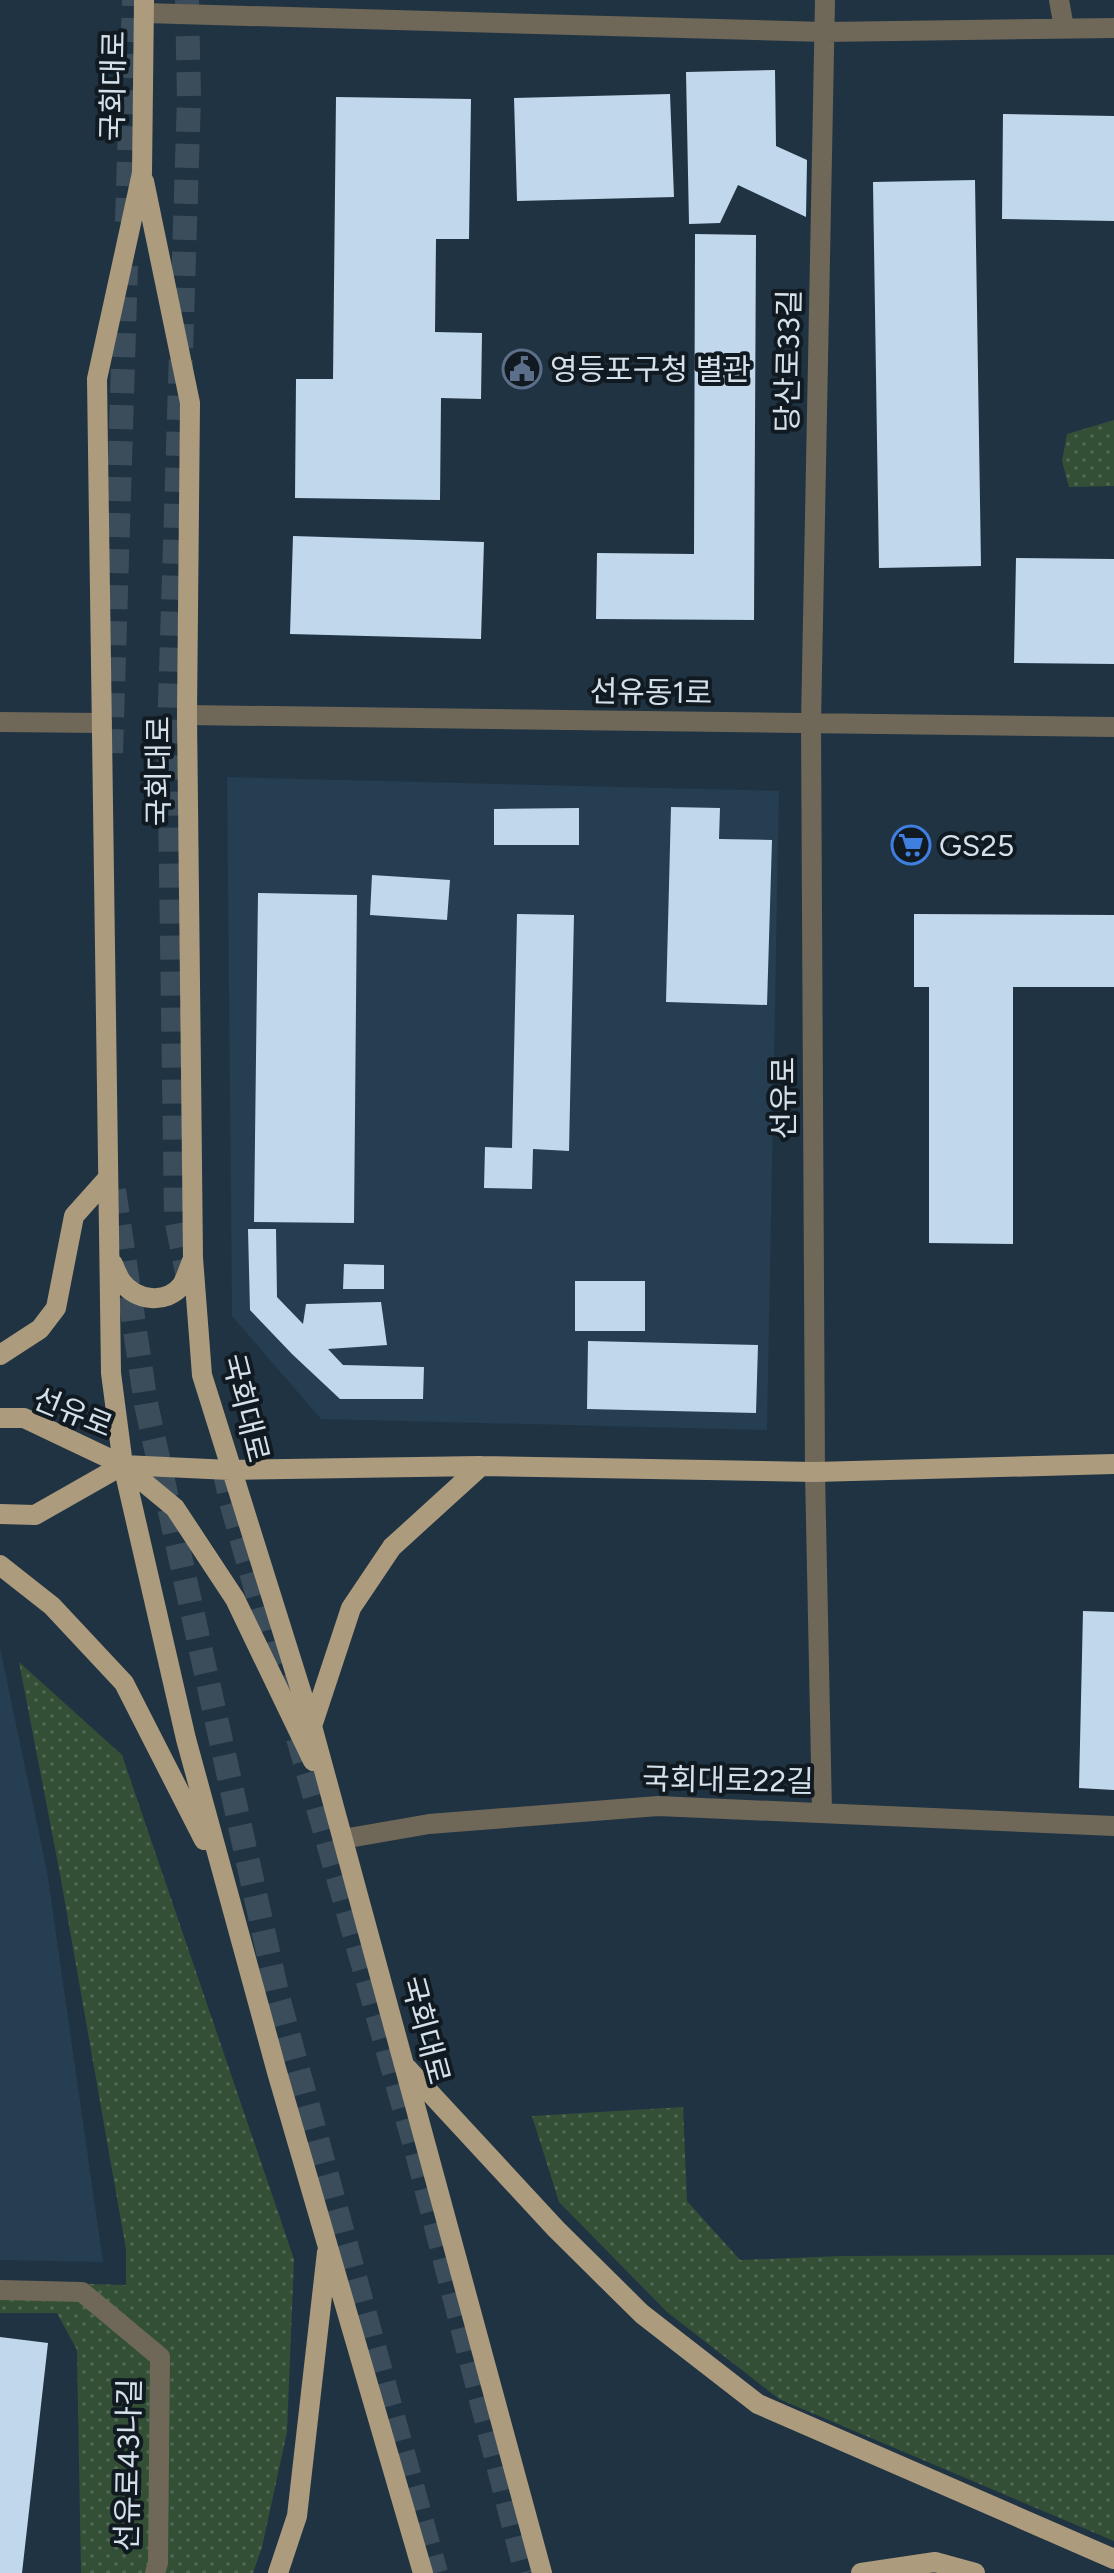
<svg xmlns="http://www.w3.org/2000/svg" width="1114" height="2573" font-family="Figtree,'Noto Sans KR',sans-serif">
<defs>
<pattern id="green-dots" width="8" height="8" patternUnits="userSpaceOnUse" patternTransform="scale(2)"><rect width="8" height="8" fill="#335037"/><path d="M2 2h.1M6 6h.1" fill="none" stroke="#506954" stroke-width="1.8" stroke-linecap="round"/></pattern>
</defs>
<rect width="100%" height="100%" fill="#203342"/>
<!-- built -->
<path fill="#253e51" d="M227,777L779,791L767,1430L321,1419L232,1316Z
M0,1648L47,1871L103,2262L0,2260Z"/>
<!-- green -->
<path fill="url(#green-dots)" d="M1114,420V486L1069,487L1062,461L1067,434Z
M19,1662L122,1755L294,2259L287,2432L262,2547L253,2573H81L77,2350L57,2313H0V2281L126,2285V2249L60,1874Z
M683,2107L687,2201L740,2260L842,2256L1114,2255V2541L779,2399L667,2312L559,2202L532,2116Z"/>
<!-- building -->
<path fill="#c1d8ec" d="M775,70L776,146L807,160L806,217L738,185L720,223L689,224L686,72Z
M670,94L674,197L517,201L514,98Z
M336,97L471,99L469,239H436L435,332L482,333L481,399L441,398L440,500L295,498L296,379H333Z
M1003,114L1114,116V221L1002,219Z
M975,180L981,566L879,568L873,182Z
M695,234L756,235L754,620L596,619L597,553L694,554Z
M293,536L484,542L481,639L290,634Z
M1016,558L1114,559V664L1014,663Z
M671,807L720,808L719,839L772,840L767,1005L666,1002Z
M579,808V845H494V809Z
M372,875L450,880L447,920L370,915Z
M258,893L357,895L354,1223L254,1222Z
M517,914L574,915L569,1151L533,1149L532,1189L484,1188L485,1147L512,1148Z
M914,914L1114,915V987H1013V1244L929,1243V987H914Z
M248,1229H276L277,1297L303,1324L306,1304L381,1302L387,1345L328,1349L343,1365L424,1367L423,1399H340L292,1354L250,1310Z
M344,1264L384,1265V1289H343Z
M575,1281H645V1331H575Z
M588,1341L758,1345L756,1413L587,1409Z
M1083,1611L1114,1612V1790L1079,1788Z
M0,2337L48,2343L22,2573H0Z"/>
<g fill="none" stroke-linecap="round" stroke-linejoin="round">
<!-- highway-tunnel -->
<path stroke="#3b4d5b" stroke-width="24" stroke-dasharray="24 12" stroke-linecap="butt" d="M187,0L189,98L169,734L176,1218L189,1283
M127,222L134,0
M111,753L126,266
M114,1190L146,1404L278,1997L436,2573
M224,1468L231,1502L286,1695
M298,1738L417,2153L526,2573"/>
<!-- minor -->
<path stroke="#6f6758" stroke-width="20" d="M1059,0L1064,28
M144,13L824,32L1114,28
M187,715L1114,727
M0,722L102,723
M822,1812L815,1472L811,723L825,0
M343,1839L429,1824L658,1806L1114,1826
M0,2290L82,2292L160,2357L158,2563L155,2573"/>
<!-- major -->
<path stroke="#ad9b7d" stroke-width="20" d="M144,0L142,173L97,379L111,1373L123,1465L186,1739L277,2072L423,2573
M144,181L190,403L187,715L191,1072L193,1258L202,1375L312,1726L542,2573
M113,1264C115,1269 118,1276 121,1281C136,1301 166,1305 182,1285C186,1278 189,1268 192,1261
M0,1355L40,1329L56,1308L74,1216L108,1178
M0,1418H24L123,1465L230,1470L481,1466L815,1472L1114,1464
M123,1465L175,1508L235,1599L313,1761
M0,1514L35,1515L123,1465
M0,1565L52,1606L124,1683L204,1840
M312,1726L351,1608L392,1547L481,1466
M407,2068L556,2229L642,2314L758,2404L1114,2559
M278,2573L297,2516L327,2252
M861,2573L935,2562L975,2573"/>
</g>
<!-- icons -->
<defs>
<symbol id="civic-ring" viewBox="-11 -11 22 22"><circle r="9.5" fill="#111a21" stroke="#5c6f8a" stroke-width="1.5"/><path d="M-.6-6.5H3V-4.5H.6V-3L4-1V1h2V6H-6V1h2V-1L-.6-3ZM-1.2 2.5V6h2.4V2.5Z" fill="#5c6f8a"/></symbol>
<symbol id="supermarket-ring" viewBox="-11 -11 22 22"><circle r="9.5" fill="#111a21" stroke="#3f7fe0" stroke-width="1.5"/><path d="M-6-5.5h2.5l.6 2H6L4.5 2H-2.5L-4.4-4H-6ZM-1.5 3.2a1.3 1.3 0 1 0 .1 0ZM3 3.2a1.3 1.3 0 1 0 .1 0Z" fill="#3f7fe0"/></symbol>
</defs>
<g fill-rule="evenodd">
<use href="#civic-ring" x="500" y="347" width="44" height="44"/>
<use href="#supermarket-ring" x="889" y="823" width="44" height="44"/>
</g>
<g text-anchor="middle" dominant-baseline="central" stroke-width="8" stroke-linejoin="round" paint-order="stroke">
<!-- street labels -->
<g font-size="30" fill="#d4e0ea" stroke="#111a21">
<text transform="translate(113 86) rotate(-89)">국회대로</text>
<text transform="translate(788 361) rotate(-89)">당산로33길</text>
<text transform="translate(651 692) rotate(1)">선유동1로</text>
<text transform="translate(158 771) rotate(-90)">국회대로</text>
<text transform="translate(783 1098) rotate(-90)">선유로</text>
<text transform="translate(246 1408) rotate(76)">국회대로</text>
<text transform="translate(73 1412) rotate(22)">선유로</text>
<text transform="translate(728 1780) rotate(1)">국회대로22길</text>
<text transform="translate(426 2030) rotate(75)">국회대로</text>
<text transform="translate(128 2465) rotate(-89)">선유로43나길</text>
</g>
<!-- poi labels -->
<g font-size="30" fill="#d4e0ea" stroke="#111a21" text-anchor="start">
<text x="550" y="369">영등포구청 별관</text>
<text x="939" y="845">GS25</text>
</g>
</g>
</svg>
